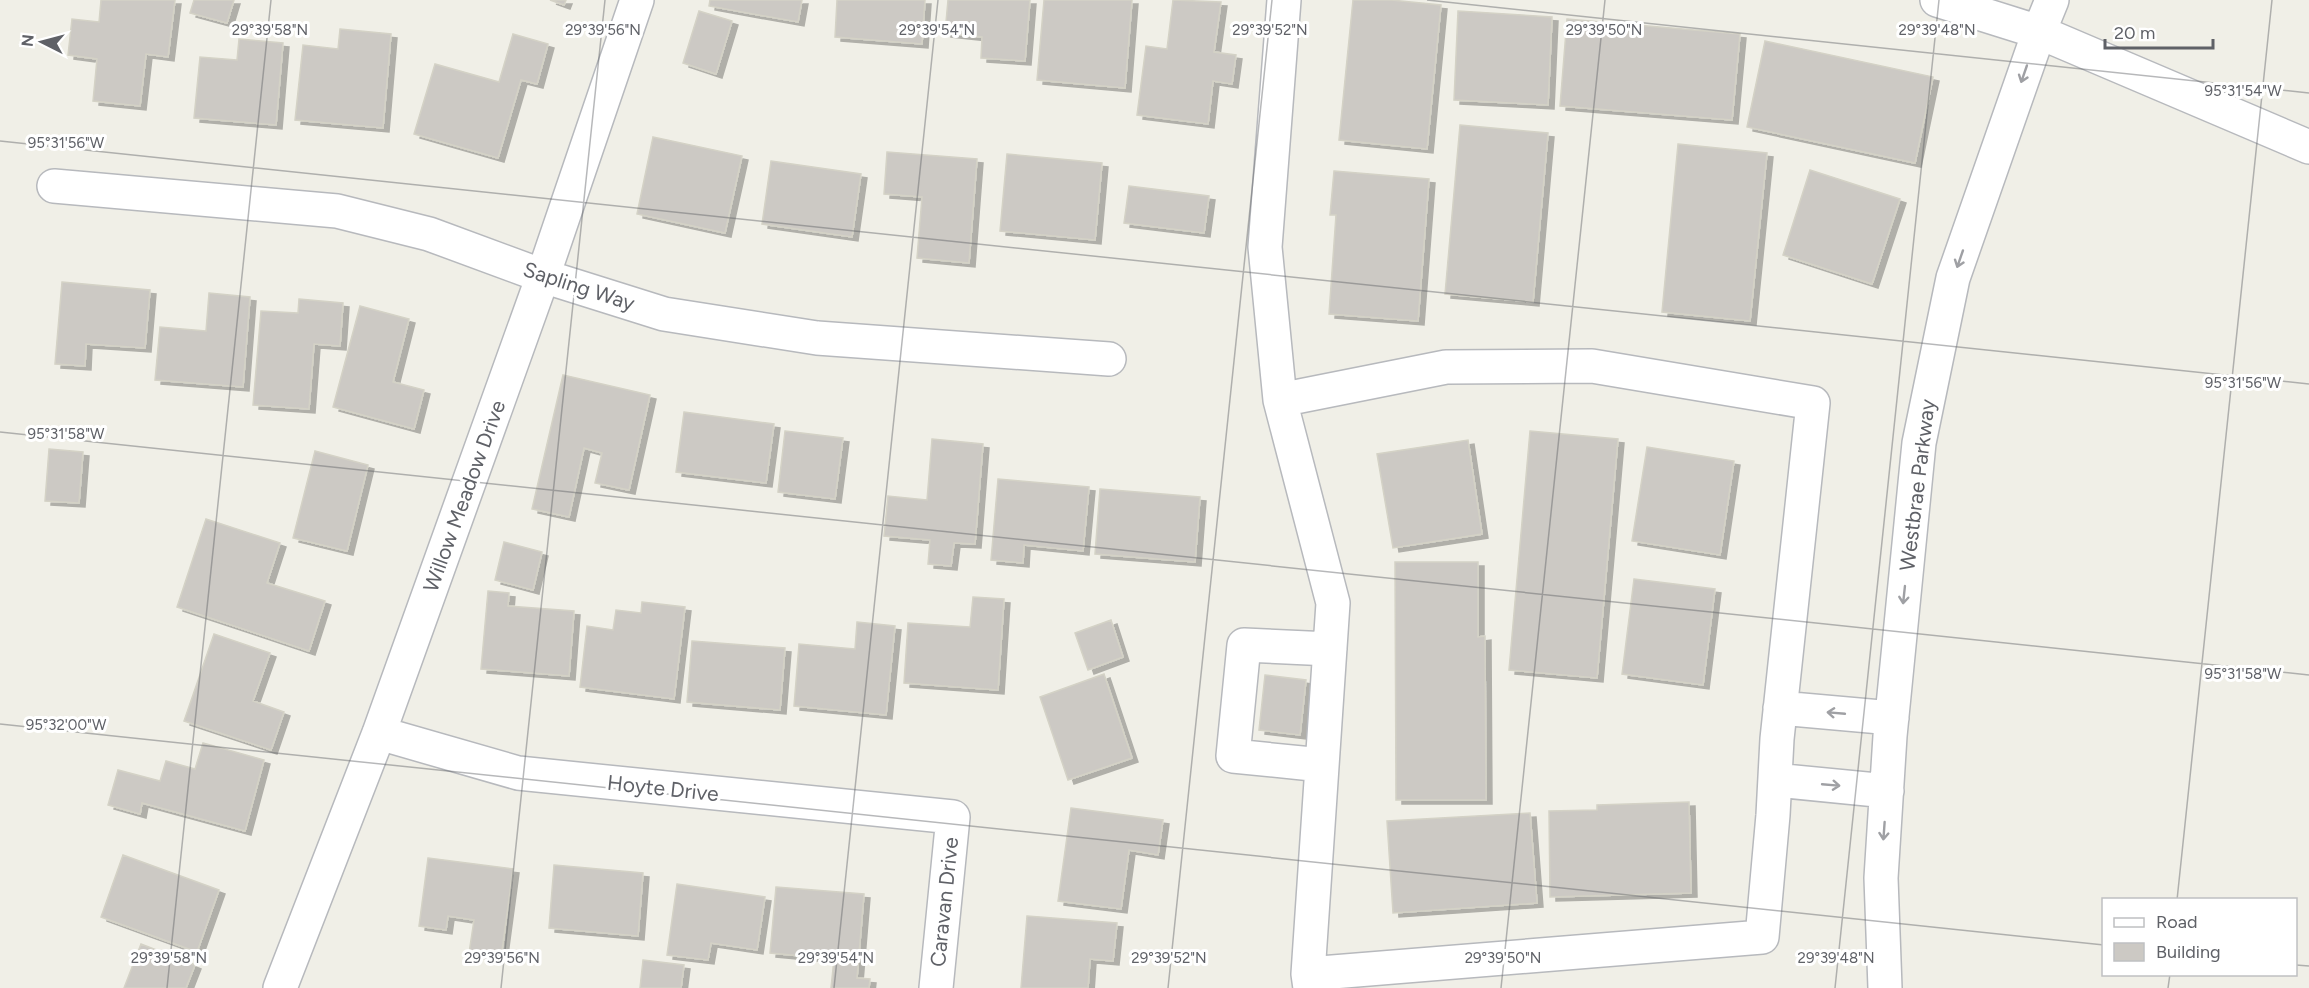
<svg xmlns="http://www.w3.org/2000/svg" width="2309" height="988" font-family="Figtree,sans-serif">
<defs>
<filter id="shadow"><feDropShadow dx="6" dy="4" stdDeviation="0" flood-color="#0004"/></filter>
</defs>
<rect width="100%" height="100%" fill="#f0efe7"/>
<!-- building -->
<path fill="#ccc9c4" stroke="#d4d2c6" stroke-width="1.5" filter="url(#shadow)" d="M101,0H175L168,57L146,54L140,106L93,101L97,59L68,55L72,19L99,22Z
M194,0H234L227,23L190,13Z
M550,0H566L564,5Z
M710,0H802L798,22L709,6Z
M837,0H925L922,44L835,37Z
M948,0H1030L1025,61L981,58L982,37L945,33Z
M1044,0H1132L1125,88L1037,80Z
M1173,0L1221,2L1214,52L1236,55L1232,84L1213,81L1208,124L1137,115L1146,46L1167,49Z
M1353,0H1391L1441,5L1427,149L1339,140Z
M699,11L732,21L716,74L683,63Z
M1458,11L1552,17L1548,105L1454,100Z
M1567,19L1740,34L1732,120L1560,106Z
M340,29L391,34L383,128L295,120L303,45L338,49Z
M513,34L548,44L537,84L521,80L498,158L414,134L435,64L499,82Z
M239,39L283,43L276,125L194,118L200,57L237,60Z
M1765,41L1933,77L1915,163L1747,127Z
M1460,125L1548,133L1533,302L1445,294Z
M653,137L742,156L725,233L637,214Z
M1678,144L1767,153L1750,321L1662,312Z
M887,152L977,159L969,263L917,258L922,197L884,194Z
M1007,154L1102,163L1095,240L1000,231Z
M771,161L861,174L852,237L762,224Z
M1810,170L1900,199L1872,284L1783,255Z
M1334,171L1429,179L1418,321L1329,314L1336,215H1330Z
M1129,186L1209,196L1204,233L1124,223Z
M62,282L150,290L145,348L86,344L85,366L55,364Z
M209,293L250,297L243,387L155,380L160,327L206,331Z
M299,299L343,303L340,346L314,344L309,409L253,405L261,311L298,313Z
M360,306L409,319L393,382L424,390L414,429L333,407Z
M563,375L650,395L629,490L595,483L602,453L584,448L569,517L532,509Z
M684,412L774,424L766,483L676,472Z
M785,431L843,438L835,499L778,492Z
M1530,431L1618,439L1597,678L1509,670Z
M932,439L983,444L975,544L954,543L951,566L928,564L930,540L884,536L888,496L927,500Z
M1468,440L1482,534L1393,548L1377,454Z
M1647,447L1734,461L1720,555L1632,541Z
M49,449L83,452L79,503L45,501Z
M315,451L368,465L347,551L293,538Z
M998,479L1089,487L1083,551L1024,545L1023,563L991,560Z
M1100,489L1200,497L1195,562L1095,554Z
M206,519L280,543L267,583L325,601L309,651L177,607Z
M504,542L542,552L533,590L495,580Z
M1395,562H1478V637L1485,636L1486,800H1396Z
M1634,579L1715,589L1703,685L1622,674Z
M488,591L509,593L508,606L574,611L569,676L481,669Z
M973,597L1004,599L998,690L904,683L908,623L970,627Z
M642,602L685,607L674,699L580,687L587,626L613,630L616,610L641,613Z
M1111,620L1123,657L1088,670L1075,633Z
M857,622L895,626L886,715L794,706L799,644L855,649Z
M214,634L270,653L253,701L284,712L271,750L184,721Z
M692,641L785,648L780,710L687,702Z
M1104,674L1132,758L1068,780L1040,697Z
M1265,675L1306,680L1300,735L1259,730Z
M203,743L264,760L245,831L142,803L140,814L108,805L118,770L160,781L166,761L195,769Z
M1689,802L1691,893L1550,897L1549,811L1597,810V805Z
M1071,808L1163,820L1158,855L1129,850L1121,909L1058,901Z
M1530,813L1537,903L1393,913L1387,821Z
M123,855L219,890L197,952L101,917Z
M428,858L513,869L501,958L469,953L474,920L448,916L446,930L419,926Z
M554,865L643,873L638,936L549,928Z
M677,884L765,897L757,950L711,943L708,960L667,955Z
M776,887L864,894L857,978L870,979L869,988H831L834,959L770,953Z
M1027,916L1117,923L1113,961L1090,959L1088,988H1021Z
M141,944L195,965L186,988H124Z
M643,960L684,965L681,988H640Z"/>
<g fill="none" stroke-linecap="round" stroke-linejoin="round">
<defs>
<path id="minor" d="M1284,0L1265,247L1280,400L1333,603L1308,974L1310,988
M1937,0L2039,32L2309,147
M54,186L337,211L429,234L543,276L664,314L817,338L1109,359
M1280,400L1446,367L1592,366L1813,403L1777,739L1773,815L1762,937L1308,974
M1780,708L1892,718
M379,733L518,773L953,817L936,988
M1322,765L1233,756L1244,645L1330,649
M1775,780L1887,791
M280,988L379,733L543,276L637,0
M1885,988L1881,878L1890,736L1919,443L1953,278L2039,32L2052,0"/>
</defs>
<!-- minor casing -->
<use href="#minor" stroke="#b7b9bd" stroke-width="36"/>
<!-- minor -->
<use href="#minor" stroke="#fff" stroke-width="33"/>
</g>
<!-- one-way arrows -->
<defs><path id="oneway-shaft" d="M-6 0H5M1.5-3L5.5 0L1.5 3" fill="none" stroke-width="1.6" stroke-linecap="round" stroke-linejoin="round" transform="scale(1.5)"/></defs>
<g stroke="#9fa0a4">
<use href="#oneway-shaft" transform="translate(2024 74) rotate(109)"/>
<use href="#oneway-shaft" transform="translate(1960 259) rotate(109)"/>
<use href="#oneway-shaft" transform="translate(1904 595) rotate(96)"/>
<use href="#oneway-shaft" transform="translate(1836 713) rotate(-175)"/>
<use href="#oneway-shaft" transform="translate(1831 785) rotate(5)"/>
<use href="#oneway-shaft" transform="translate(1884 831) rotate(94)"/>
</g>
<!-- ticks -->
<path fill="none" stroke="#5f6167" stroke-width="1.5" stroke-opacity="0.45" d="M1427,0L2309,93M0,141L2309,384M0,432L2309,675M0,724L2104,945M2177,900L2272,0M2296,965L2309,966M167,988L271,0M501,988L605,0M834,988L938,0M1168,988L1272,0M1501,988L1605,0M1835,988L1939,0M2168,988L2170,974"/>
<g text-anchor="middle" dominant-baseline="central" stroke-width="6" stroke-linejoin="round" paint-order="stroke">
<!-- street labels -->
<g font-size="21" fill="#5f6167" stroke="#fff">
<text transform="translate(579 286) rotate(18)">Sapling Way</text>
<text transform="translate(1917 485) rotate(-83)">Westbrae Parkway</text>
<text transform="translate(464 496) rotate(-70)">Willow Meadow Drive</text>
<text transform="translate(663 788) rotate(6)">Hoyte Drive</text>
<text transform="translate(944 902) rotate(-84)">Caravan Drive</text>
</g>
</g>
<g font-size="15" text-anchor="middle" fill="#5f6167" stroke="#fff" stroke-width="6" stroke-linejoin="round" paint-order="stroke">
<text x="270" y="35">29°39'58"N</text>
<text x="603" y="35">29°39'56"N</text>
<text x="937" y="35">29°39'54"N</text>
<text x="1270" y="35">29°39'52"N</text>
<text x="1604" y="35">29°39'50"N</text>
<text x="1937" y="35">29°39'48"N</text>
<text x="2243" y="96">95°31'54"W</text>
<text x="66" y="148">95°31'56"W</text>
<text x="2243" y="388">95°31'56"W</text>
<text x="66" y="439">95°31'58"W</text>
<text x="2243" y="679">95°31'58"W</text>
<text x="66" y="730">95°32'00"W</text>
<text x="169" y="963">29°39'58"N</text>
<text x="502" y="963">29°39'56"N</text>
<text x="836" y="963">29°39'54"N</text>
<text x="1169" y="963">29°39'52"N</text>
<text x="1503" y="963">29°39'50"N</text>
<text x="1836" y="963">29°39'48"N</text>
</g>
<!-- legend -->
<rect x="2102" y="898" width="195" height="78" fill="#ffffff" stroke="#bfc0c2" stroke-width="1.5"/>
<rect x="2114" y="918" width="30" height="9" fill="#ffffff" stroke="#bfc0c2" stroke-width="1.5"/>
<text x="2156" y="928" font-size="18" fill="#5f6167">Road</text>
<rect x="2114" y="943" width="30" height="18" fill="#ccc9c4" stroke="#bfc0c2" stroke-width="1.5"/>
<text x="2156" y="958" font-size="18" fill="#5f6167">Building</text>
<!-- north arrow -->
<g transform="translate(42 42) rotate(276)" stroke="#ffffff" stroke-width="4.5" paint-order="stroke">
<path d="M0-4.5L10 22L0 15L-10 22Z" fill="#5f6167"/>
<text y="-9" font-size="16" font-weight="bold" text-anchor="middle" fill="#5f6167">N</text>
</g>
<!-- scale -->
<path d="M2105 39v9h108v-9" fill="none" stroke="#5f6167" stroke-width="3"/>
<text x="2114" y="39" font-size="18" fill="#5f6167" stroke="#ffffff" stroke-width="4.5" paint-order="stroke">20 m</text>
</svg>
